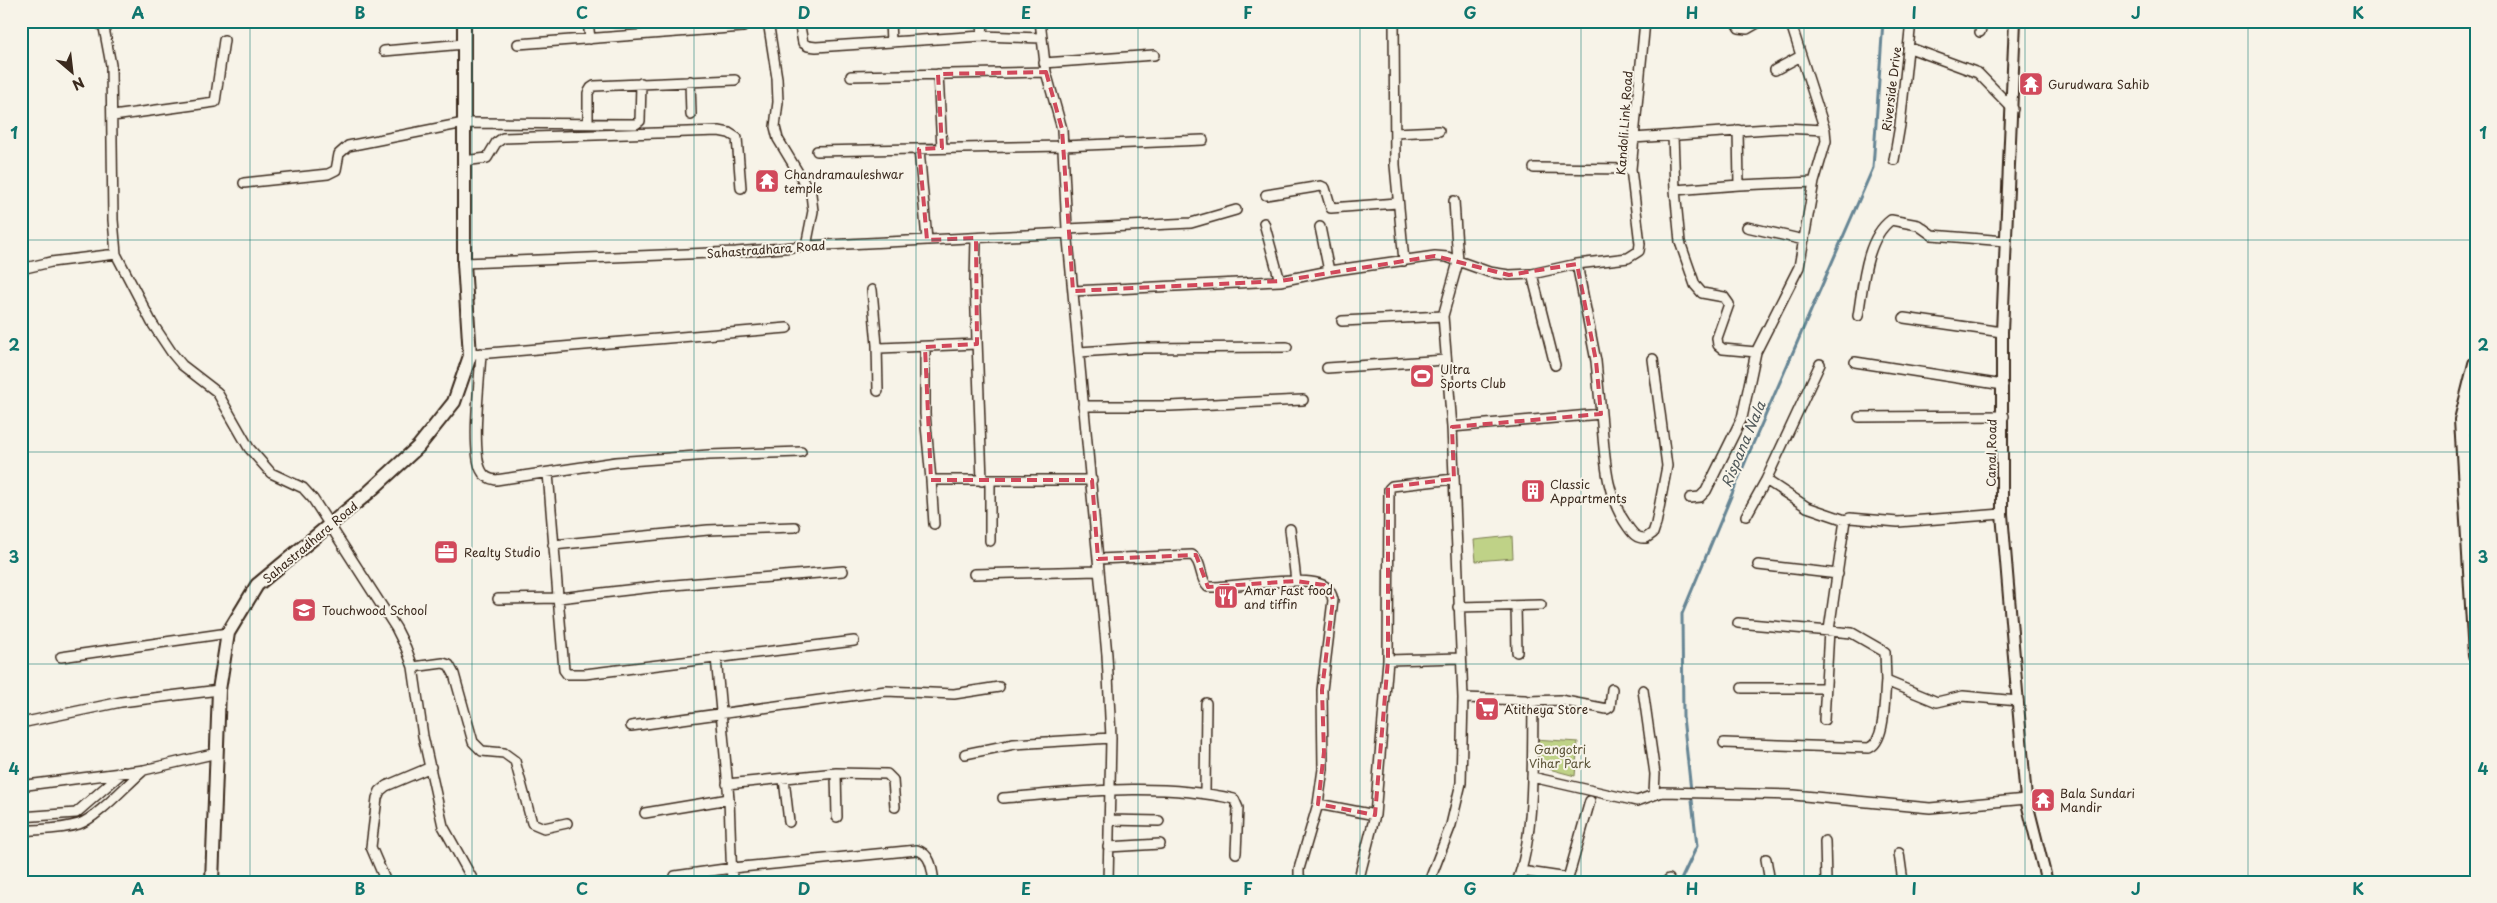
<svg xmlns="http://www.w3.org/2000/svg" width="2497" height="903" font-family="'Playpen Sans',sans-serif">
<rect width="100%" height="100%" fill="#f7f3e8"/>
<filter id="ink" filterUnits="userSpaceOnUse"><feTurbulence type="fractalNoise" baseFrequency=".02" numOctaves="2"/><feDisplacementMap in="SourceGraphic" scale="10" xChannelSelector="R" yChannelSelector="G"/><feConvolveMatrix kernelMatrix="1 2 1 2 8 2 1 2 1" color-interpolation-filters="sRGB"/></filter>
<g filter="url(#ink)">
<!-- park -->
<path fill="#bfd287" stroke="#7d7e52" d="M1512,536L1513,558L1476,561L1474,540Z
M1535,739L1578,742L1575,776L1534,765Z"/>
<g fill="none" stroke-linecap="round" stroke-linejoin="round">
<!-- stream -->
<path stroke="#668594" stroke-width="3" d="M1680,882L1697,846L1683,717L1682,614L1749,453L1873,168L1883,21"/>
<defs>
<path id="minor" d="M97,21L104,28L111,65L113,220L116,254L152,323L172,353L182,365L217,392L249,448L271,473L303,488L313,499L396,628L406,648L413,667L423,736L443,826L474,882
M588,21L590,39
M768,21L777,78L778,102L775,127L778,139L811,194L813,211L806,246
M799,21L803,43L808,46L816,47L982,36L1042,38
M890,21L891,42
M1040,21L1046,72L1062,129L1067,229L1107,655L1111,738L1108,882
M1394,21L1395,165L1404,261
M1735,21L1739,28L1747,29L1761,21
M1980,32L1984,21
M982,36L983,21
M518,44L743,27
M1910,48L1978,73L2013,109
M384,51L464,44
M1044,63L1154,55
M1775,70L1801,56
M938,74L942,148
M851,76L1046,72
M690,81L691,115
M113,116L215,102L224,40
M588,123V93L591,88L594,86L735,80
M1738,130L1739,185
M1395,133L1439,131
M1673,135L1675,190L1739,185L1814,182
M1633,138L1783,128L1825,130
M919,149L927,240
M817,151L1063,146L1203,140
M1894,160L1900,125L1911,21
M464,161L487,158L496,143L503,138L719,131L729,133L737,138L741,188
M1534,168L1631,169
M244,183L328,174L336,170L339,154L348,146L464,123L636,124L640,121L641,83
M1675,190L1680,242L1695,285L1702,293L1724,297L1729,304L1717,338L1718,345L1723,349L1756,352
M1266,195L1321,186L1325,188L1331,208L1397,203
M1264,223L1280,281
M1320,227L1329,271
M1747,227L1804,240
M1067,229L1191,223L1236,210
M976,238L975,283L982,481
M464,263L736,252L806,246L1068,233
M1577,264L1596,361L1601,414
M21,269L51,262L116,254
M1532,274L1555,365
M872,290L877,345L880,348L977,344
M1073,291L1280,281L1329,271L1435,256L1447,257L1489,272L1509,275L1532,274L1577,264L1628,258L1639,251L1640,244L1631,169L1645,21
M1858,316C1863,288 1865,239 1891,220L1918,225L1932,235L2005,241
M1904,318L2002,332
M1342,321L1443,316
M877,345L878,391
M925,347V414L931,480H1092
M1079,352L1140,348L1287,347
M481,353C480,378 471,449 481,470C484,477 489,479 496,480L616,462L709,455L801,452
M477,354L787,328
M1855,362L2003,385
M1327,368L1445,360
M1083,406H1170L1303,400
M1859,417L2004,416
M1452,427L1601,414C1605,453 1604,494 1628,527C1633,534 1637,539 1646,538L1653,533L1656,524L1667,466L1653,359
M548,473L564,670L567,674H585L854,641
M1454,479L1392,486L1389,489L1388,660L1460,658
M931,480L934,524
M1766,480L1807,507L1845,520
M1690,498L1700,497L1706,491L1742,418L1756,352L1799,267L1814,182L1826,141L1825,130L1790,21
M1746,516L1766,480L1820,364
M1290,529L1296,581
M990,541V481
M553,545L708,530L795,527
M1098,559L1192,555C1203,562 1199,579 1208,587C1233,588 1308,573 1326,587C1331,591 1332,595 1333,600L1322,690L1323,769L1318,804L1299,869V876L1303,882
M1758,565L1838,574
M974,574L1098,571
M498,599L559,598L662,586L843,571
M1516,606L1517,652
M1458,607L1541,605
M1738,623L1852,633L1885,652L1886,681
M61,657L228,633
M716,657L729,799L732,882
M413,667L443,663L449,665L454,674L473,742L482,751L504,753L515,761L532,823L544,828L567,823
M1742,688H1825
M1643,690L1655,774L1654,794
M1463,698L1525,700L1529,701L1533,709C1532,759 1535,836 1517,882
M1529,701L1560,700L1607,709L1610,707L1612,689
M1824,720L1829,630L1845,520L1850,518L1898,522L2002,514
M21,723L121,702L219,690
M631,726L886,691L954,694L999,687
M1724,743L1869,748C1886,741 1884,698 1886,681L1937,702L1963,696L2018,701
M965,754L1014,744L1111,738
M836,773L837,817
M1532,777L1637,801L1662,792L1794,795L1930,808L2026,799
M784,779L789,822
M727,784L836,773L887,774L893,780L895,807
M27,785L144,770L217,753
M1205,793L1206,703
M1003,798C1079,792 1158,782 1234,799L1238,808L1236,853
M1318,804L1375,815
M645,813L729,799
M21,817L76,813L123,772
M1109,820L1159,821
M21,831C40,829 60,830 79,824C97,818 128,783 144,770
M1825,841L1826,882
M1108,847L1160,844
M1899,853L1903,882
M1766,859L1770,882
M1521,871L1568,878
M675,876L732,868L917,850C931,854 932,869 934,882
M386,882L371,847L377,798L380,791L386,786L431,767
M1358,882L1375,815L1388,660
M1429,882L1451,825L1461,783L1463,698L1452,427L1443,316L1458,262L1454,201
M1567,882L1590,801
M1666,882L1669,879"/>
<path id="tertiary" d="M2015,21L2002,332V514L2026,799L2047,882"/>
<path id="secondary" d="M212,882L219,690L228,633L257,585L368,493L418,447L454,402L470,356L464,263V21"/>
<path id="primary" d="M2476,364L2462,420L2476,656"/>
</defs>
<!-- minor casing -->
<use href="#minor" stroke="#3b2a1e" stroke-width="12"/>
<!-- tertiary casing -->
<use href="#tertiary" stroke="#3b2a1e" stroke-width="14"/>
<!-- secondary casing -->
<use href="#secondary" stroke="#3b2a1e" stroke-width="16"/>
<!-- primary casing -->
<use href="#primary" stroke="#3b2a1e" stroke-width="18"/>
<!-- minor -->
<use href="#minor" stroke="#f7f3e8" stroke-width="9"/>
<!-- tertiary -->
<use href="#tertiary" stroke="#f7f3e8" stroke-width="10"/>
<!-- secondary -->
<use href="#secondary" stroke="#f7f3e8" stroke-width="12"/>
<!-- primary -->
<use href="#primary" stroke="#f7f3e8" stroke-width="14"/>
</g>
</g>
<!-- marked area -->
<path fill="none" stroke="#d1495b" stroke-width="4" stroke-dasharray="10 6" stroke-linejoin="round" d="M1046,72L1062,129L1073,291L1280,281L1435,256L1509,275L1577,264L1596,361L1601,414L1452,427L1454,479L1388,487V660L1375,815L1318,804L1324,752L1322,690L1333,600L1331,592L1324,585L1296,581L1208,587L1196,555L1098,559L1092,480H931L925,347L977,344L976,238L927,240L919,149L942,148L938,74Z"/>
<!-- grid -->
<path fill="none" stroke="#0f766e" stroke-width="1" stroke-opacity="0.55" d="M250,21V882M472,21V882M694,21V882M916,21V882M1138,21V882M1360,21V882M1581,21V882M1804,21V882M2025,21V882M2248,21V882M21,240H2476M21,452H2476M21,664H2476"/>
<!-- icons -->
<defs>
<symbol id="temple-square" viewBox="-11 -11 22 22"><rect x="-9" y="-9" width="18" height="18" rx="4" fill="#d1495b" stroke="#f7f3e8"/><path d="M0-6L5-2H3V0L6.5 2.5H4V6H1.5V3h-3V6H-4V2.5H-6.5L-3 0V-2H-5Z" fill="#fff"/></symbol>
<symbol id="stadium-square" viewBox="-11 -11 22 22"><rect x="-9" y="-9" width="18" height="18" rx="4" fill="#d1495b" stroke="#f7f3e8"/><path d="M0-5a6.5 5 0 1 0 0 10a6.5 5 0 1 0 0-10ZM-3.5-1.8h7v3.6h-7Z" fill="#fff"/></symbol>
<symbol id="building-square" viewBox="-11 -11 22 22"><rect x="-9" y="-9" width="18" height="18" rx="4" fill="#d1495b" stroke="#f7f3e8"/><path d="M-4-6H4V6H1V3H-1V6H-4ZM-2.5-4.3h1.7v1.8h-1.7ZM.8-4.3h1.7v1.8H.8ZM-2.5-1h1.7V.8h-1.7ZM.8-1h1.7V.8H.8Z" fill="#fff"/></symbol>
<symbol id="office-square" viewBox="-11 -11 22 22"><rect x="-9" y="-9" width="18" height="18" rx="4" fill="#d1495b" stroke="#f7f3e8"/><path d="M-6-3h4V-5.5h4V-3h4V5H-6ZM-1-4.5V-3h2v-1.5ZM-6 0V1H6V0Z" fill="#fff"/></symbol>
<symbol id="restaurant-square" viewBox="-11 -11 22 22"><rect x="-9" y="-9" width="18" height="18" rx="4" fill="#d1495b" stroke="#f7f3e8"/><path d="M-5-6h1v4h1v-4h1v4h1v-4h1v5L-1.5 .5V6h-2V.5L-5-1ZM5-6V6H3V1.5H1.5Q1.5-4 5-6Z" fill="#fff"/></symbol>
<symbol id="school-square" viewBox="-11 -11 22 22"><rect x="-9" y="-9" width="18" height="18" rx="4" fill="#d1495b" stroke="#f7f3e8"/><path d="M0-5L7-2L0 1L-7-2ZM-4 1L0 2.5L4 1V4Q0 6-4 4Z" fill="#fff"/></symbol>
<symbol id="supermarket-square" viewBox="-11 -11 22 22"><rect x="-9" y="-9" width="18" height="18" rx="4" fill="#d1495b" stroke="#f7f3e8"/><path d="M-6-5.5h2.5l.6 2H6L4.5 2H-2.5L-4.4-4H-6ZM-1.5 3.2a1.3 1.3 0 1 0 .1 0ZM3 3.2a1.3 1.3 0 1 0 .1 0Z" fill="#fff"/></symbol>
</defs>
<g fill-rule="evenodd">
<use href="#temple-square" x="2017" y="70" width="28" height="28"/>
<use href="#temple-square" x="753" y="167" width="28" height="28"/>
<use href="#stadium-square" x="1408" y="362" width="28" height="28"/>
<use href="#building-square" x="1519" y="477" width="28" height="28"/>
<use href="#office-square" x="432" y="538" width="28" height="28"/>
<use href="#restaurant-square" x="1212" y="583" width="28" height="28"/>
<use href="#school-square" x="290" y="596" width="28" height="28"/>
<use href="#supermarket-square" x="1473" y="695" width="28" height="28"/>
<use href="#temple-square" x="2029" y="786" width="28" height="28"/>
</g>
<g text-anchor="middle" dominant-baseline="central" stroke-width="4" stroke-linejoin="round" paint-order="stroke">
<!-- poi labels -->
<g font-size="12" fill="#3b2a1e" stroke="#f7f3e8" text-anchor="start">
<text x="2048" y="84">Gurudwara Sahib</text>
<text x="784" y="174">Chandramauleshwar<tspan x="784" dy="14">temple</tspan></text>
<text x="1440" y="369">Ultra<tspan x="1440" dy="14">Sports Club</tspan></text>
<text x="1550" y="484">Classic<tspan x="1550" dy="14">Appartments</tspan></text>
<text x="464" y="552">Realty Studio</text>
<text x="1244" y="590">Amar Fast food<tspan x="1244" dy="14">and tiffin</tspan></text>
<text x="322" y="610">Touchwood School</text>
<text x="1504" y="709">Atitheya Store</text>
<text x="2060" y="793">Bala Sundari<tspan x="2060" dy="14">Mandir</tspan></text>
</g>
<!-- street labels -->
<g font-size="12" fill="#3b2a1e" stroke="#f7f3e8">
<text transform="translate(1891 89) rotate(-83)">Riverside Drive</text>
<text transform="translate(1624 123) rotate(-86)">Kandoli Link Road</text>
<text transform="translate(766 249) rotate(-4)">Sahastradhara Road</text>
<text transform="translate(1991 453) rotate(-89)">Canal Road</text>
<text transform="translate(310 542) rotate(-40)">Sahastradhara Road</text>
</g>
<!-- park labels -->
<g font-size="12" fill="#5c5438" stroke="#f7f3e8">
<text x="1560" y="749">Gangotri<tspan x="1560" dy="14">Vihar Park</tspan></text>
</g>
<!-- water labels -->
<g font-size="14" font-style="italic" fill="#505859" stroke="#f7f3e8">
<text transform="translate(1743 444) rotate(-67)">Rispana Nala</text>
</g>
</g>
<!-- margin -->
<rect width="2497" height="903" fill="none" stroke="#f7f3e8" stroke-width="55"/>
<!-- north arrow -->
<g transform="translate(72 72) rotate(152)" stroke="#f7f3e8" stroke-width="4" paint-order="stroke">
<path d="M0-4L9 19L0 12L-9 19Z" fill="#3b2a1e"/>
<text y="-8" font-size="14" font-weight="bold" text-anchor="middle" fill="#3b2a1e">N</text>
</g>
<rect x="28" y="28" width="2442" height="848" fill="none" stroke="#0f766e" stroke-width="2"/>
<g font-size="16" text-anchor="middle" font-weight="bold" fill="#0f766e">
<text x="138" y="19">A</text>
<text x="360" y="19">B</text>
<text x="582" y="19">C</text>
<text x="804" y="19">D</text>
<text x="1026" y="19">E</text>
<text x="1248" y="19">F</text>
<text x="1470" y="19">G</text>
<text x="1692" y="19">H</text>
<text x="1914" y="19">I</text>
<text x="2136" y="19">J</text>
<text x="2358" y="19">K</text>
<text x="14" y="139">1</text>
<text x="2483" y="139">1</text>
<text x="14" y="351">2</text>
<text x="2483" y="351">2</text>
<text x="14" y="563">3</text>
<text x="2483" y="563">3</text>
<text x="14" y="775">4</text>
<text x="2483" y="775">4</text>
<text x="138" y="895">A</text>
<text x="360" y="895">B</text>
<text x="582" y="895">C</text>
<text x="804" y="895">D</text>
<text x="1026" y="895">E</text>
<text x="1248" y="895">F</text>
<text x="1470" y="895">G</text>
<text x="1692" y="895">H</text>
<text x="1914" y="895">I</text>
<text x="2136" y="895">J</text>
<text x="2358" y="895">K</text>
</g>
</svg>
